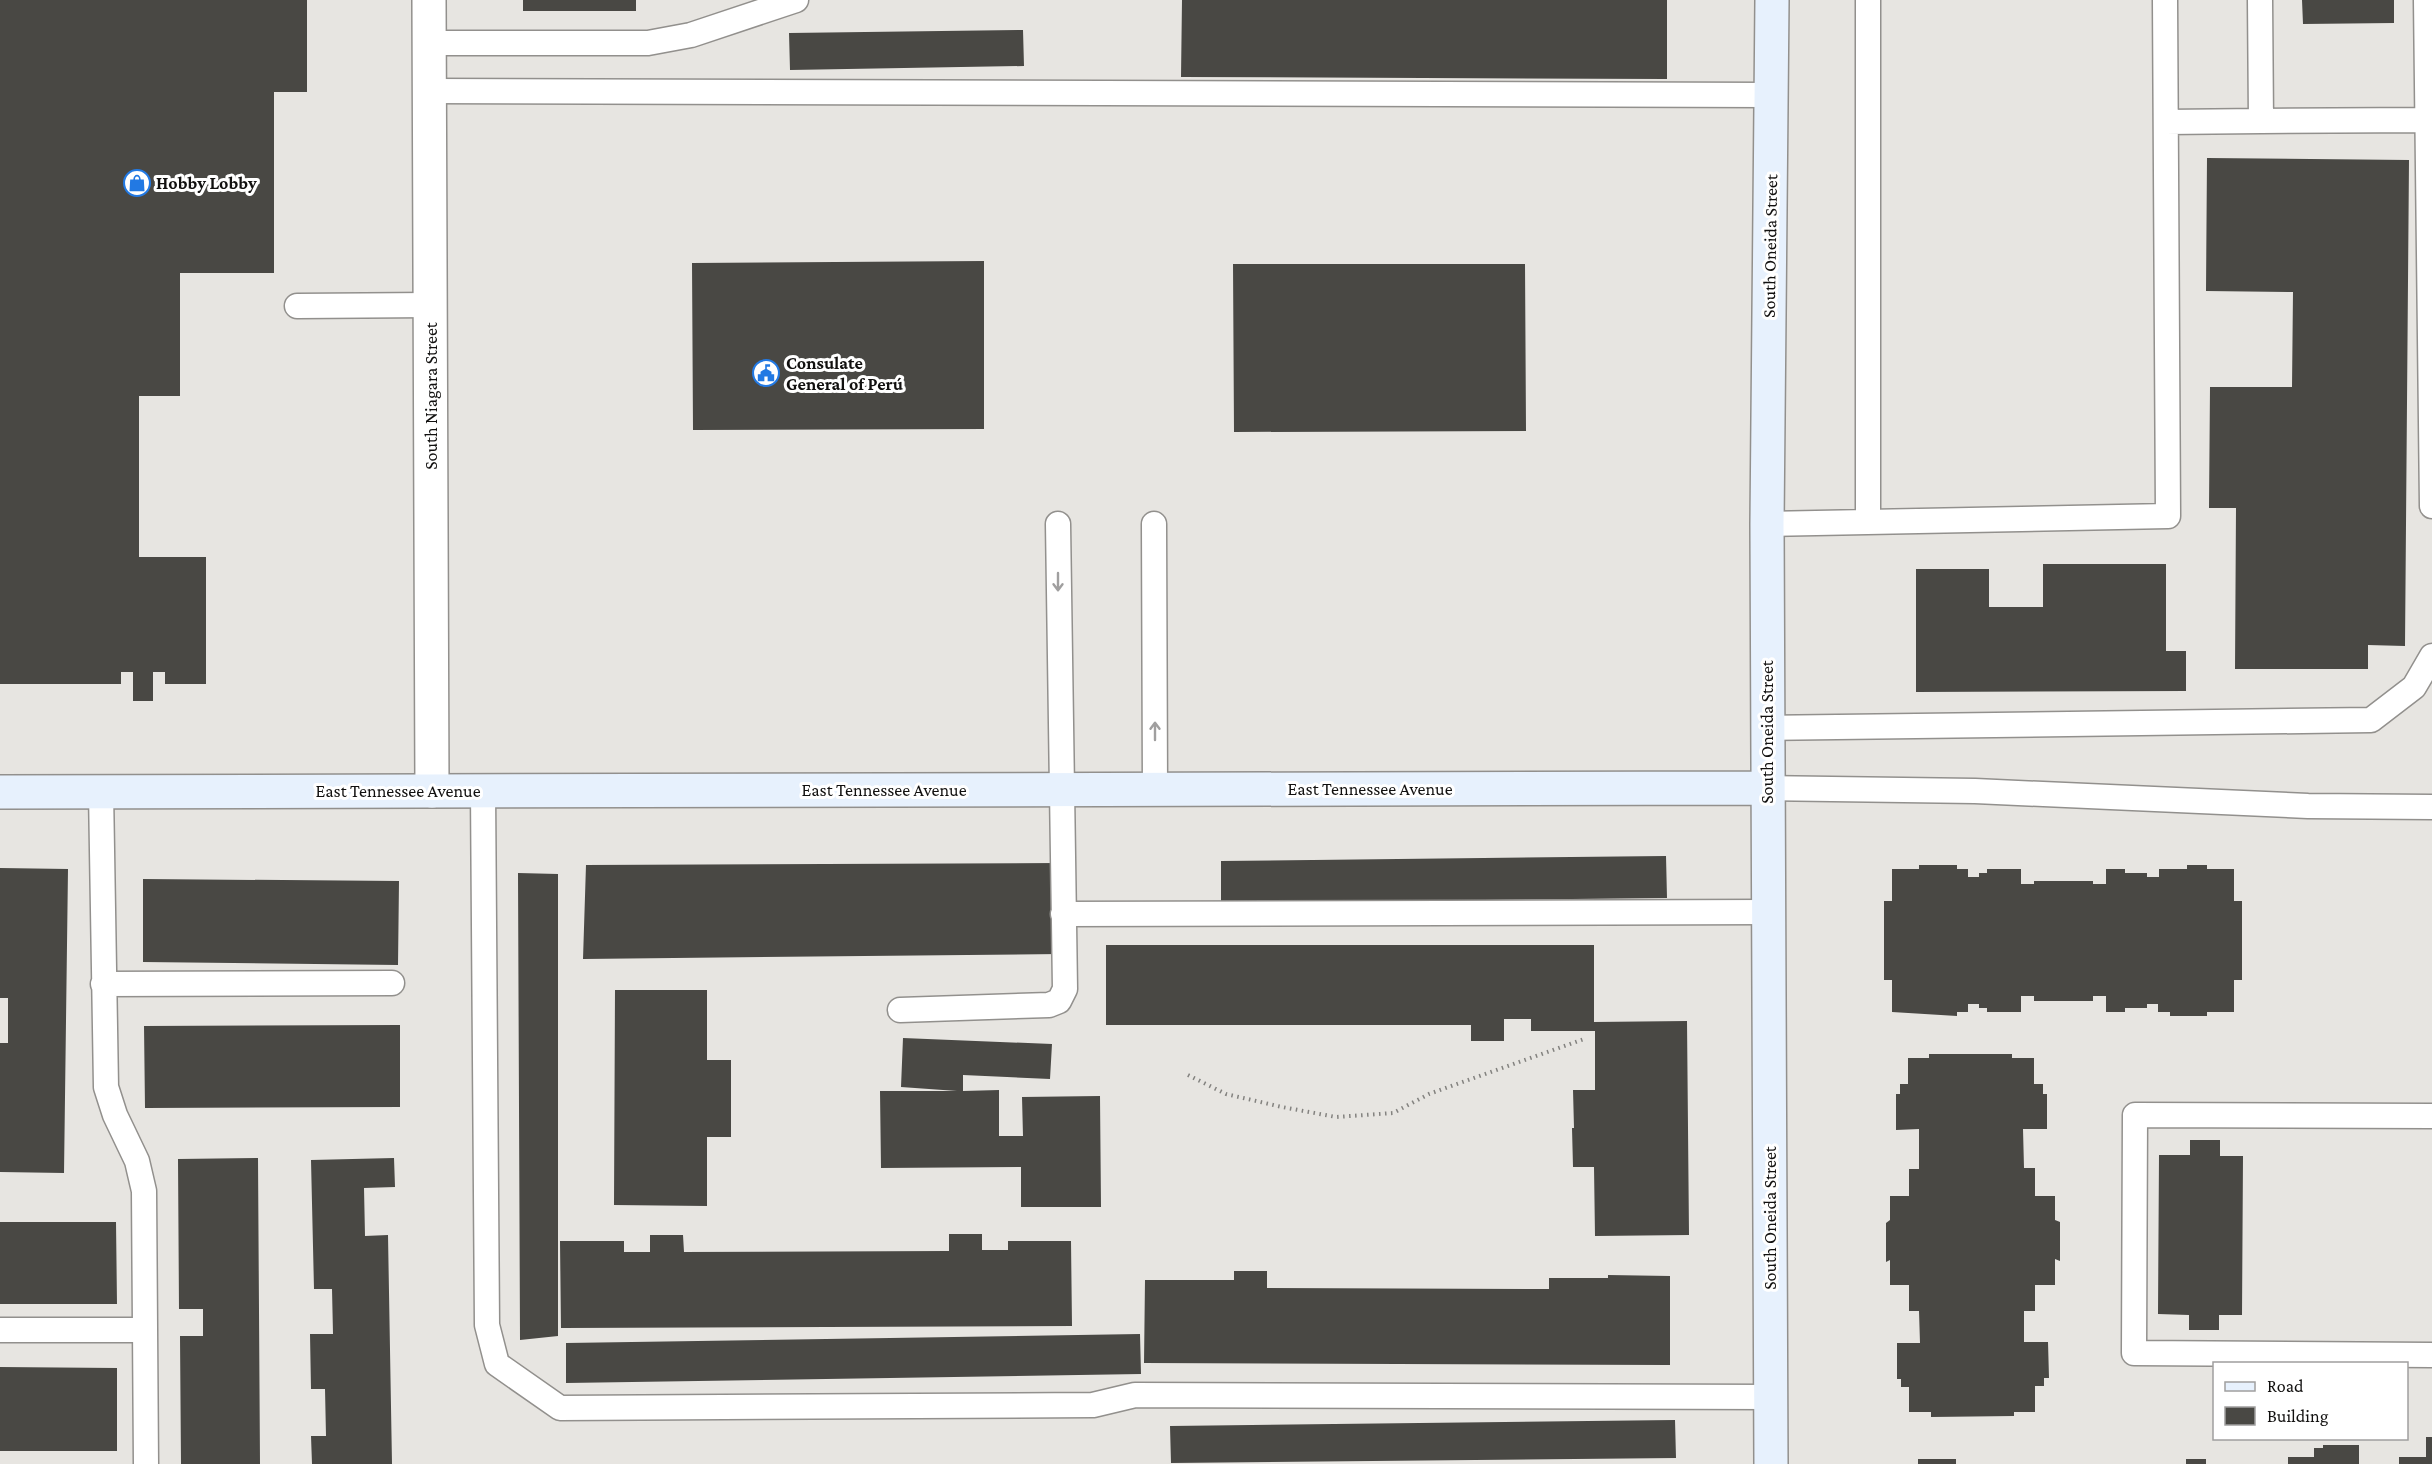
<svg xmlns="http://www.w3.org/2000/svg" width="2432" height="1464" font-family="'Crimson Pro',serif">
<rect width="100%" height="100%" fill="#e7e5e1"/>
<!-- building -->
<path fill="#494844" d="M0,0H307V92H274V273H180V396H139V557H206V684H165V672H153V701H133V672H121V684H0Z
M523,0H636V11H523Z
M1182,0H1667V79L1181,77Z
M2302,0H2394V23L2303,24Z
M1023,30L1024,66L790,70L789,33Z
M2207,158L2409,160L2405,646L2368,645V669H2235L2236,508H2209L2210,387H2292L2293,292L2206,291Z
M984,261V429L693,430L692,263Z
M1233,264H1525L1526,431L1234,432Z
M2043,564H2166V651H2186V691L1916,692V569H1989V607H2043Z
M1666,856L1667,898L1221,903V861Z
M1060,863V954L583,959L586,865Z
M1919,865H1957V869H1968V877H1979V873H1987V869H2021V884H2034V881H2093V884H2106V869H2125V873H2147V877H2159V869H2187V865H2207V869H2234V901H2242V980H2234V1012H2207V1016H2170V1012H2158V1004H2147V1008H2125V1012H2106V996H2093V1001H2034V996H2021V1012H1987V1008H1979V1004H1968V1012H1957V1016L1892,1012V980H1884V901H1892V869H1919Z
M0,868L68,869L64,1173L0,1172V1043H8V998H0Z
M518,873L558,874V1336L520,1340Z
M143,879L399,881L398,965L143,962Z
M1106,945H1594V1022L1687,1021L1689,1235L1595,1236L1594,1167H1573L1572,1128H1574L1573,1090H1595V1031H1531V1019H1504V1041H1471V1025H1106Z
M615,990H707V1060H731V1137H707V1206L614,1205Z
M400,1025V1107L145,1108L144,1026Z
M903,1038L1052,1044L1050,1079L963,1075V1091L999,1090V1136H1023L1022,1097L1100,1096L1101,1207H1021V1167L881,1168L880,1091H957L901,1087Z
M1929,1054H2012V1058H2034V1084H2043V1094H2047V1129H2023L2024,1168H2035V1196H2055V1220L2060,1222V1261L2055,1259V1285H2035V1311H2024V1342H2048L2049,1378H2044V1386H2035V1412H2014V1416L1931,1417V1412H1909V1387H1901V1379H1897V1343H1920L1919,1311H1909V1285H1890V1260L1886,1262V1223L1890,1220V1196H1909V1169H1919V1129L1896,1130V1094H1900V1084H1908V1058H1929Z
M2190,1140H2220V1156H2243L2242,1315H2219V1330H2189V1315L2158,1314L2159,1155H2190Z
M258,1158L260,1464H181L180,1336H203V1309H179L178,1159Z
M394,1158L395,1187L364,1188L365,1236L388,1235L392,1464H312L311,1436H326L325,1389H311L310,1334H333L332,1289H314L311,1160Z
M0,1222H116L117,1304H0Z
M949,1234H982V1250H1008V1241H1071L1072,1326L561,1328L560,1241H624V1252H650V1235H683L684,1252L949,1251Z
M1234,1271H1267V1288L1549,1289V1278H1608V1275L1670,1276V1365L1144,1363L1145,1280H1234Z
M1140,1334L1141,1374L566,1383V1343Z
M0,1367L117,1368V1451H0Z
M1675,1420L1676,1458L1171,1463L1170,1426Z
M2426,1437H2432V1464H2399V1457H2426Z
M2323,1445H2359V1464H2288V1457H2314V1448H2323Z
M1918,1459H1956V1464H1918Z
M2186,1459H2206V1464H2186Z"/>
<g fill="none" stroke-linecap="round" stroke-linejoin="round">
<defs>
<path id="lane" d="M1868,0V522
M2426,0L2432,506
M430,43H648L691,35L796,0
M430,91L1771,95
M2261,121L2427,120
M2166,122L2261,121L2260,0
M297,306L431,305
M1154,524L1155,789
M1767,524L2168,516L2165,0
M1767,728L2371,720L2414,687L2432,656
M1767,788L1975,791L2308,806L2432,807
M101,791L106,1087L115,1115L137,1161L144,1191L146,1464
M483,791L487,1325L497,1364L560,1408L1093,1405L1135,1395L1771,1397
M1063,914L1768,912
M103,984L392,983
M900,1010L1049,1005L1059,1001L1065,989L1058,524
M2432,1116L2135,1115L2134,1353L2432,1355
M0,1330H144"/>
<path id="street" d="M429,0L432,791"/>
<path id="secondary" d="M0,792L1767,788
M1771,1464L1767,524L1772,0"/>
</defs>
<!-- lane casing -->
<use href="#lane" stroke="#92908d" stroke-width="27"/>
<!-- street casing -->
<use href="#street" stroke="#92908d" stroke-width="36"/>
<!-- secondary casing -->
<use href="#secondary" stroke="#92908d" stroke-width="36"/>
<!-- path -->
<path stroke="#83827f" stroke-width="4" stroke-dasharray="1.5 4.5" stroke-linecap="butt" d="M1188,1075L1226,1094L1282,1107L1336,1117L1393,1113L1429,1094L1584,1039"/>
<!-- lane -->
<use href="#lane" stroke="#fff" stroke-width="24"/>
<!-- street -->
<use href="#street" stroke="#fff" stroke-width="33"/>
<!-- secondary -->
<use href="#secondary" stroke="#e7f1fd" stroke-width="33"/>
</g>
<!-- one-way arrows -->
<defs><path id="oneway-shaft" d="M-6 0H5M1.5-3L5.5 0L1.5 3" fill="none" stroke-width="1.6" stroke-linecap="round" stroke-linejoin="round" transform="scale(1.5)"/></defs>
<g stroke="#a09f9f">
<use href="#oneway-shaft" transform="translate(1058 582) rotate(90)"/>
<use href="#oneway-shaft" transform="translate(1155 731) rotate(-90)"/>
</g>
<!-- icons -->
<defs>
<symbol id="shop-ring" viewBox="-11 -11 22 22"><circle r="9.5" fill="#fff" stroke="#2279e3" stroke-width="1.5"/><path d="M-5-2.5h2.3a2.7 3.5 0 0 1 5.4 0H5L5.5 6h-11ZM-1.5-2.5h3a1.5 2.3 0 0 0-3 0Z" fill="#2279e3"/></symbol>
<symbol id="civic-ring" viewBox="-11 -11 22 22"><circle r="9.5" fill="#fff" stroke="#2279e3" stroke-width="1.5"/><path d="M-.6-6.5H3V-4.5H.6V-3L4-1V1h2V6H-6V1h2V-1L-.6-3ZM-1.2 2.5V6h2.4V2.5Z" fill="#2279e3"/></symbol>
</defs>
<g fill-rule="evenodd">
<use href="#shop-ring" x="122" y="168" width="30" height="30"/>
<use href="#civic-ring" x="751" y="358" width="30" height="30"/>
</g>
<g text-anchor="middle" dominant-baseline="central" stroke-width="6" stroke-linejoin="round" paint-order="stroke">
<!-- poi labels -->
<g font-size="18" font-weight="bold" fill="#11100f" stroke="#fff" text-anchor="start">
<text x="156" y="183">Hobby Lobby</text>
<text x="786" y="363">Consulate<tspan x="786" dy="21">General of Perú</tspan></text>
</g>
<!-- street labels -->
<g font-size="18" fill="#11100f" stroke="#fff">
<text transform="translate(1770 246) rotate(-89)">South Oneida Street</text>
<text transform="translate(431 396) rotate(-90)">South Niagara Street</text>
<text transform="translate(1767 732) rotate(-90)">South Oneida Street</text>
<text x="1370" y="789">East Tennessee Avenue</text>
<text x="884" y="790">East Tennessee Avenue</text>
<text x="398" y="791">East Tennessee Avenue</text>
<text transform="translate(1770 1218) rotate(-90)">South Oneida Street</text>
</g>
</g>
<!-- legend -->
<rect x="2213" y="1362" width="195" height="78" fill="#ffffff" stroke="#a09f9f" stroke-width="1.5"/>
<rect x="2225" y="1382" width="30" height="9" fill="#e7f1fd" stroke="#a09f9f" stroke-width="1.5"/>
<text x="2267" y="1392" font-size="18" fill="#11100f">Road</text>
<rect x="2225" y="1407" width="30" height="18" fill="#494844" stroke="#a09f9f" stroke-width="1.5"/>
<text x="2267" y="1422" font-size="18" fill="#11100f">Building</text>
</svg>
